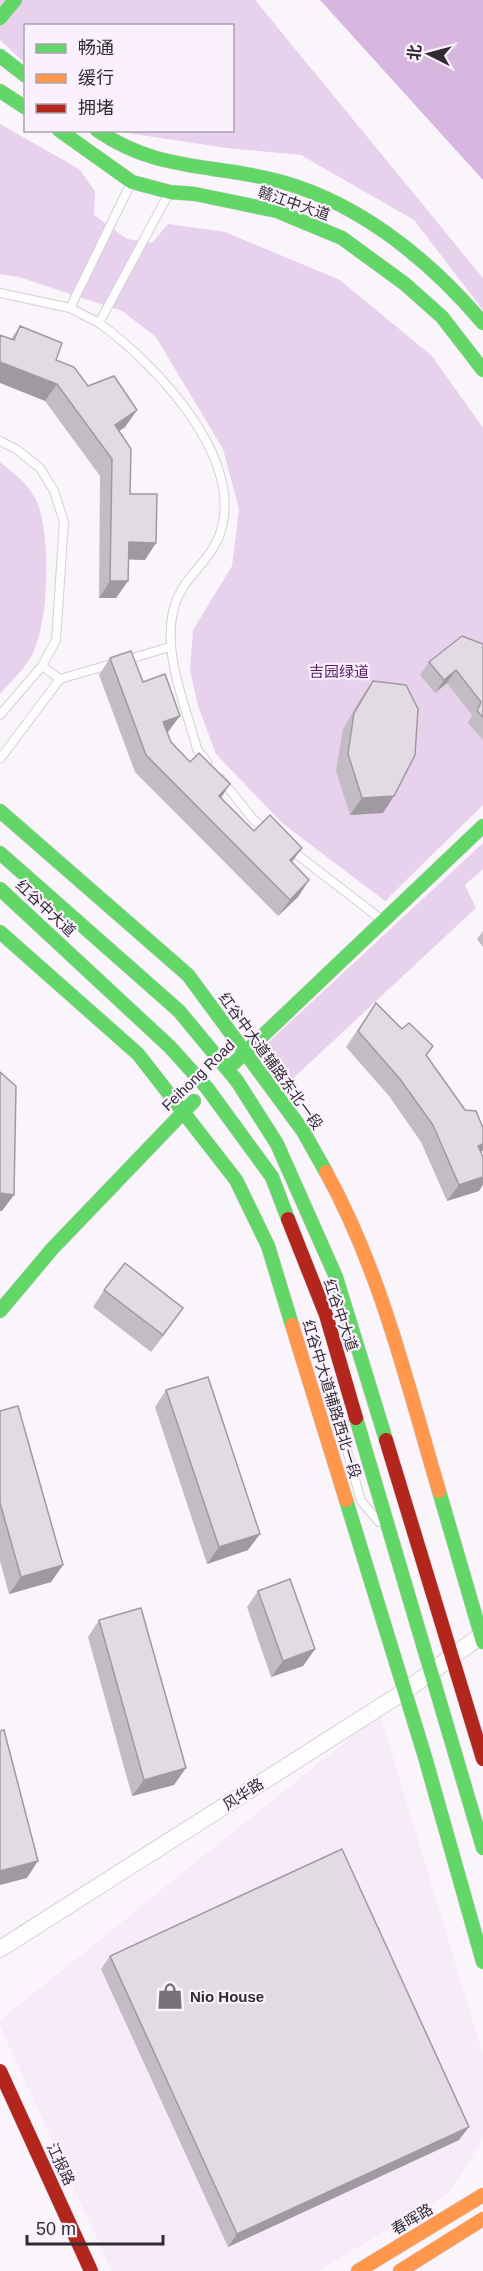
<svg xmlns="http://www.w3.org/2000/svg" width="483" height="2271" font-family="Arial,'Noto Sans SC',sans-serif">
<rect width="100%" height="100%" fill="#faf4fb"/>
<!-- built -->
<path fill="#f7ebfa" d="M380,1714L483,2056V2139L449,2193L318,2271H112L0,2026V2020Z"/>
<!-- green -->
<path fill="#e7d1ed" d="M0,0H255L483,278V310L414,220L301,155L227,148L114,131L232,130V26H26L25,63L0,40Z
M0,124L79,169L95,191L94,215L127,239L152,243L168,224L225,232L340,280L432,356L483,428V805L385,901L282,823L216,754L198,706L190,670L193,630L232,566L239,509L223,449L156,337L122,311L19,277L0,274Z
M0,462C17,475 34,489 40,510C50,547 49,621 32,655C25,669 10,682 0,694Z
M483,843V869L465,885L476,908L288,1083L259,1051Z"/>
<!-- water -->
<path fill="#d7b6e0" d="M320,0H483V180Z"/>
<g fill="none" stroke-linecap="round" stroke-linejoin="round">
<defs>
<path id="lane" d="M168,195L99,323C156,364 250,462 218,539C206,567 178,579 172,617C165,660 186,707 197,749L207,762
M0,293L70,308L130,185
M70,308L99,323
M0,441L16,449L40,468L54,491L64,522L56,640L42,666L0,715
M42,666L60,679
M0,759L60,679L170,647
M221,779L253,819L268,832
M290,849L382,920
M344,1409L343,1436L361,1501L379,1522"/>
<path id="street" d="M0,1949L405,1691L483,1634"/>
<path id="fast" d="M0,18L15,0
M0,56L26,76
M0,91L26,108
M59,130L132,182L170,192L195,194L277,211L342,238L405,284L442,317L483,370
M97,130C153,169 203,164 266,178C353,197 427,257 483,323
M0,811L188,975L303,1131L326,1172
M0,853L179,1011L237,1081L277,1144L336,1277L386,1440
M0,889L170,1047L207,1088L272,1177L288,1219
M0,932L138,1054L236,1180L268,1246L292,1325
M234,1063L483,826
M0,1311L52,1249L194,1101
M356,1418L483,1848
M439,1491L483,1642
M346,1500L425,1757L483,1962"/>
<path id="slow" d="M326,1172C381,1272 407,1383 439,1491
M292,1325L346,1500
M358,2271L483,2195
M400,2271L483,2219"/>
<path id="jam" d="M288,1219L326,1315L356,1418
M386,1440L483,1759
M0,2071L91,2271"/>
</defs>
<!-- lane casing -->
<use href="#lane" stroke="#d4cfd5" stroke-width="10"/>
<!-- street casing -->
<use href="#street" stroke="#d4cfd5" stroke-width="18"/>
<!-- fast casing -->
<use href="#fast" stroke="#d4cfd5" stroke-width="15"/>
<!-- slow casing -->
<use href="#slow" stroke="#d4cfd5" stroke-width="15"/>
<!-- jam casing -->
<use href="#jam" stroke="#d4cfd5" stroke-width="15"/>
<!-- lane -->
<use href="#lane" stroke="#fefdfe" stroke-width="8"/>
<!-- street -->
<use href="#street" stroke="#fefdfe" stroke-width="16"/>
<!-- fast -->
<use href="#fast" stroke="#63d668" stroke-width="14"/>
<!-- slow -->
<use href="#slow" stroke="#ff974d" stroke-width="14"/>
<!-- jam -->
<use href="#jam" stroke="#b3261e" stroke-width="14"/>
</g>
<!-- wall -->
<path fill="#c3bcc4" d="M20,326L56,360L88,386L137,410L125,427L119,431L130,494L145,560L128,559V581L116,598H99L100,476L45,401L11,339Z
M483,644V740L468,723L472,715L447,683L435,693L420,675L429,662Z
M110,658L143,682L168,732V733L171,742L221,798L254,831L302,848L292,862L309,880L298,897L278,916L135,772L99,675Z
M373,681L383,813L350,815L336,771L343,729L361,698Z
M483,931V947L477,939Z
M376,1003L427,1056L465,1110L483,1128V1150L481,1152L479,1191L447,1201L421,1142L389,1096L346,1047Z
M104,1290L171,1325L151,1352L93,1307Z
M166,1390L248,1550L207,1564L155,1407Z
M0,1411L63,1565L51,1582L9,1594L0,1561Z
M258,1591L315,1649L303,1666L271,1677L247,1607Z
M99,1620L174,1785L132,1796L88,1637Z
M110,1956L459,2140L228,2247L101,1969Z"/>
<!-- shaded-wall -->
<path fill="#9f99a0" d="M0,362L57,384L45,401L0,383Z
M137,410L125,427L103,442L115,425Z
M129,542L156,543L145,560L117,559Z
M110,581H128L116,598H99Z
M456,670L447,683L435,693L444,680Z
M180,716L168,732L152,739L163,722Z
M230,784L219,801V796Z
M394,796L383,813L350,815L362,798Z
M302,848L290,864V860Z
M309,880L298,897L278,916L290,900Z
M483,1144V1150L477,1158L478,1146Z
M483,1177V1185L479,1191L447,1201L459,1185Z
M0,1193L14,1195L2,1211H0Z
M183,1308L171,1325L151,1352L163,1335Z
M260,1534L248,1550L207,1564L219,1547Z
M63,1565L51,1582L9,1594L21,1577Z
M315,1649L303,1666L271,1677L283,1661Z
M186,1768L174,1785L132,1796L144,1780Z
M38,1861L27,1878L0,1885V1871Z
M469,2127L459,2140L228,2247L237,2234Z"/>
<!-- building -->
<path fill="#e3dbe4" stroke="#9f99a0" stroke-width="1.5" d="M20,326L62,343L56,360L74,367L88,386L114,376L137,410L115,425L131,449L130,494H157L156,543L129,542L128,581H110L112,459L57,384L0,362V335L14,340Z
M462,636L483,644V717L477,711L481,702L456,670L444,680L429,662Z
M131,651L143,682L165,674L180,716L163,722L171,742L190,762L199,753L230,784L219,796L254,831L270,815L302,848L290,860L309,880L290,900L146,755L110,658Z
M373,681L406,685L418,709L415,755L394,796L362,798L348,754L354,713Z
M376,1003L402,1029L409,1023L433,1046L426,1055L465,1110L476,1111L483,1128V1144L478,1146L483,1157V1177L459,1185L433,1125L400,1079L358,1031Z
M0,1072L16,1086L14,1195L0,1193Z
M125,1263L183,1308L163,1335L104,1290Z
M208,1377L260,1534L219,1547L166,1390Z
M18,1406L63,1565L21,1577L0,1503V1411Z
M290,1579L315,1649L283,1661L258,1591Z
M141,1608L186,1768L144,1780L99,1620Z
M4,1730L38,1861L0,1871V1731Z
M342,1849L469,2127L237,2234L110,1956Z"/>
<!-- icons -->
<defs>
<symbol id="shop-bare" viewBox="-9 -9 18 18"><path d="M-5-2.5h2.3a2.7 3.5 0 0 1 5.4 0H5L5.5 6h-11ZM-1.5-2.5h3a1.5 2.3 0 0 0-3 0Z" fill="#777278" stroke="#fbf1fe" stroke-width="2.5" paint-order="stroke"/></symbol>
</defs>
<g fill-rule="evenodd">
<use href="#shop-bare" x="151" y="1977" width="38" height="38"/>
</g>
<g text-anchor="middle" dominant-baseline="central" stroke-width="4.5" stroke-linejoin="round" paint-order="stroke">
<!-- street labels -->
<g font-size="15" fill="#312c32" stroke="#fbf1fe">
<text transform="translate(294 203) rotate(19)">赣江中大道</text>
<text transform="translate(46 908) rotate(43)">红谷中大道</text>
<text transform="translate(271 1061) rotate(54)">红谷中大道辅路东北一段</text>
<text transform="translate(198 1075) rotate(-44)">Feihong Road</text>
<text transform="translate(341 1315) rotate(71)">红谷中大道</text>
<text transform="translate(332 1399) rotate(73)">红谷中大道辅路西北一段</text>
<text transform="translate(243 1794) rotate(-33)">风华路</text>
<text transform="translate(61 2164) rotate(65)">江报路</text>
<text transform="translate(412 2219) rotate(-31)">春晖路</text>
</g>
<!-- park labels -->
<g font-size="15" fill="#521b60" stroke="#fbf1fe">
<text x="339" y="671">吉园绿道</text>
</g>
<!-- poi labels -->
<g font-size="15" font-weight="bold" fill="#312c32" stroke="#fbf1fe" text-anchor="start">
<text x="190" y="1996">Nio House</text>
</g>
</g>
<!-- legend -->
<rect x="24" y="24" width="210" height="108" fill="#fbf1fe" stroke="#aaa2ac" stroke-width="1.5"/>
<rect x="36" y="44" width="30" height="9" fill="#63d668" stroke="#aaa2ac" stroke-width="1.5"/>
<text x="78" y="54" font-size="18" fill="#312c32">畅通</text>
<rect x="36" y="74" width="30" height="9" fill="#ff974d" stroke="#aaa2ac" stroke-width="1.5"/>
<text x="78" y="84" font-size="18" fill="#312c32">缓行</text>
<rect x="36" y="104" width="30" height="9" fill="#b3261e" stroke="#aaa2ac" stroke-width="1.5"/>
<text x="78" y="114" font-size="18" fill="#312c32">拥堵</text>
<!-- north arrow -->
<g transform="translate(429 54) rotate(276)" stroke="#fbf1fe" stroke-width="4.5" paint-order="stroke">
<path d="M0-4.5L10 22L0 15L-10 22Z" fill="#312c32"/>
<text y="-9" font-size="16" font-weight="bold" text-anchor="middle" fill="#312c32">北</text>
</g>
<!-- scale -->
<path d="M27 2235v9h136v-9" fill="none" stroke="#312c32" stroke-width="3"/>
<text x="36" y="2235" font-size="18" fill="#312c32" stroke="#fbf1fe" stroke-width="4.5" paint-order="stroke">50 m</text>
</svg>
